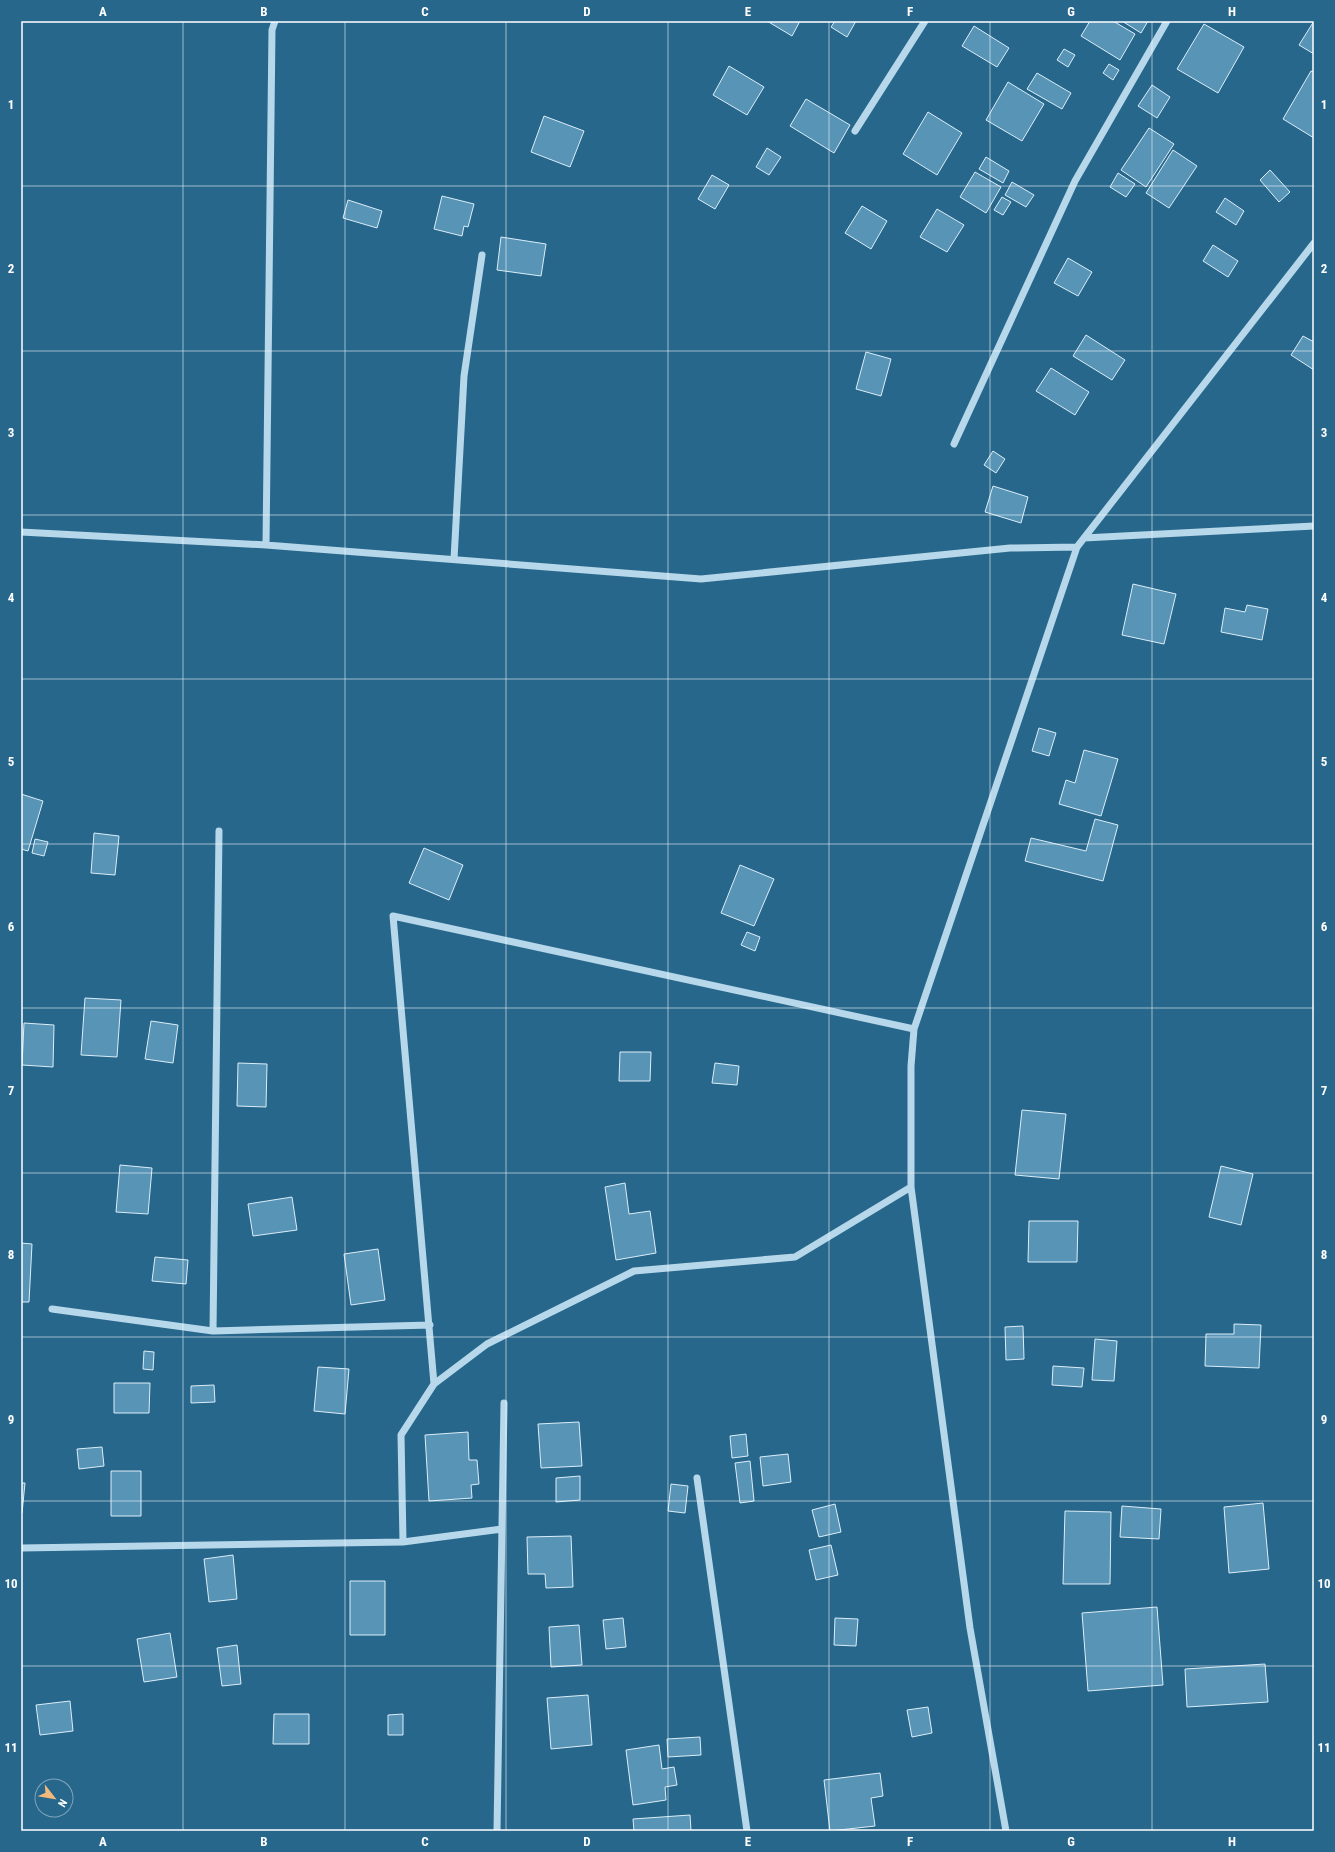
<svg xmlns="http://www.w3.org/2000/svg" width="1335" height="1852" font-family="'Roboto Condensed',sans-serif">
<rect width="100%" height="100%" fill="#28678c"/>
<!-- building -->
<path fill="#5894b6" stroke="#dbeef8" d="M767,21H800L792,36Z
M835,21H856L847,37L831,27Z
M1090,21H1113L1135,34L1120,60L1081,36Z
M1122,21H1148L1141,33Z
M1314,21V54L1299,45Z
M1204,24L1244,47L1218,93L1177,69Z
M974,26L1009,48L997,67L962,46Z
M1064,49L1075,55L1068,67L1057,60Z
M1109,64L1119,70L1113,80L1103,73Z
M729,66L764,87L747,115L713,95Z
M1311,71L1314,72V138L1283,119Z
M1037,73L1071,93L1062,109L1027,89Z
M1008,82L1044,104L1022,141L986,120Z
M1152,85L1170,97L1157,118L1138,106Z
M806,99L850,125L834,153L790,126Z
M928,112L962,133L937,175L903,154Z
M544,116L584,131L570,167L531,152Z
M1149,128L1174,144L1146,187L1121,170Z
M767,148L781,157L769,175L756,167Z
M1173,150L1197,166L1169,208L1146,193Z
M986,157L1009,171L1003,183L979,169Z
M1270,170L1290,192L1279,202L1260,180Z
M975,172L1001,187L986,213L960,197Z
M1118,173L1135,184L1126,197L1110,187Z
M712,175L729,185L715,209L698,199Z
M1012,182L1034,195L1026,207L1005,195Z
M442,196L474,204L468,227L464,226L462,236L434,229Z
M1002,197L1011,202L1003,215L994,210Z
M1225,198L1244,211L1236,225L1216,212Z
M348,200L382,211L377,228L343,218Z
M862,206L887,221L871,249L845,233Z
M937,209L964,225L947,252L920,237Z
M501,237L546,244L541,276L497,270Z
M1213,245L1238,261L1228,277L1203,261Z
M1068,258L1092,272L1078,296L1054,283Z
M1086,335L1125,360L1112,380L1073,356Z
M1303,336L1314,342V370L1291,355Z
M866,352L891,359L881,396L856,389Z
M1051,368L1089,392L1075,415L1036,391Z
M993,451L1005,459L996,473L984,465Z
M993,486L1028,497L1021,523L985,512Z
M1133,584L1176,594L1164,644L1122,635Z
M1247,605L1268,609L1262,640L1221,632L1225,608L1245,612Z
M1039,728L1056,733L1049,756L1032,751Z
M1084,750L1118,759L1101,816L1059,804L1066,780L1075,783Z
M21,794L43,801L28,851L21,849Z
M1095,819L1118,825L1103,881L1025,861L1031,838L1086,851Z
M94,833L119,836L115,875L91,873Z
M35,839L48,842L44,856L32,853Z
M424,848L463,865L449,900L409,883Z
M740,865L774,879L754,926L721,913Z
M747,932L760,937L755,951L741,945Z
M85,998L121,1000L117,1057L81,1055Z
M151,1021L178,1025L173,1063L145,1059Z
M24,1023L54,1025L53,1067L22,1065Z
M620,1052H651L650,1081H619Z
M238,1063L267,1064L266,1107L237,1106Z
M715,1063L739,1066L737,1085L712,1083Z
M1022,1110L1066,1114L1059,1179L1015,1175Z
M120,1165L152,1168L148,1214L116,1212Z
M1221,1166L1253,1174L1241,1225L1209,1217Z
M625,1183L629,1214L650,1211L656,1253L616,1260L605,1187Z
M292,1197L297,1230L253,1236L248,1204Z
M1029,1221H1078L1077,1262H1028Z
M21,1243L32,1244L29,1302H21Z
M378,1249L385,1300L351,1305L344,1254Z
M155,1257L188,1260L186,1284L152,1281Z
M1234,1324L1261,1325L1259,1368L1205,1366L1206,1334H1234Z
M1023,1326L1024,1359L1006,1360L1005,1327Z
M1095,1339L1117,1341L1114,1381L1092,1380Z
M144,1351L154,1352L153,1370L143,1369Z
M1053,1366L1084,1368L1082,1387L1052,1385Z
M318,1367L349,1369L345,1414L314,1411Z
M114,1383H150L149,1413H114Z
M214,1385L215,1402L191,1403V1386Z
M579,1422L582,1466L541,1468L538,1424Z
M468,1432L469,1460H477L479,1484L471,1485L472,1498L429,1501L425,1435Z
M746,1434L748,1456L732,1458L730,1436Z
M102,1447L104,1466L79,1469L77,1449Z
M788,1454L791,1482L763,1486L760,1457Z
M750,1461L754,1501L740,1503L735,1463Z
M111,1471H141V1516H111Z
M580,1476V1500L556,1502V1478Z
M21,1483H25L22,1513H21Z
M671,1484L688,1486L685,1513L668,1511Z
M1263,1503L1269,1569L1229,1573L1224,1507Z
M835,1504L841,1532L819,1537L812,1510Z
M1122,1506L1161,1509L1159,1539L1120,1537Z
M1065,1511L1111,1512L1110,1584H1063Z
M571,1536L573,1587L546,1588L545,1574H528L527,1537Z
M831,1545L838,1575L816,1580L809,1550Z
M233,1555L237,1599L209,1602L204,1559Z
M350,1581H385V1635H350Z
M1157,1607L1163,1685L1088,1691L1082,1613Z
M623,1618L626,1647L606,1649L603,1620Z
M835,1618L858,1619L856,1646L834,1645Z
M579,1625L582,1665L551,1667L549,1627Z
M170,1633L177,1677L144,1682L137,1639Z
M237,1645L241,1684L222,1686L217,1648Z
M1265,1664L1268,1702L1187,1707L1185,1669Z
M588,1695L592,1745L551,1749L547,1698Z
M70,1701L73,1731L40,1735L36,1705Z
M928,1707L932,1733L912,1737L907,1710Z
M274,1714H309V1744H273Z
M403,1714V1735H388V1715Z
M700,1737L701,1755L668,1757L667,1739Z
M659,1745L662,1769L674,1767L677,1785L665,1787L666,1800L633,1805L626,1750Z
M880,1773L883,1796L871,1798L875,1826L830,1831L824,1780Z
M690,1815L691,1831H634L633,1819Z"/>
<g fill="none" stroke-linecap="round" stroke-linejoin="round">
<!-- minor -->
<path stroke="#b7d8ea" stroke-width="7" d="M855,131L925,21
M954,444L1075,181L1167,21
M21,532L266,545L701,579L1010,548L1077,547
M1084,538L1314,526
M266,545L272,30L275,21
M454,559L464,376L482,255
M52,1309L213,1331L430,1325
M213,1331L219,831
M434,1384L393,916L914,1029
M697,1478L747,1831
M403,1542L401,1435L434,1384L487,1344L634,1271L795,1257L911,1187
M21,1548L403,1542L502,1529
M497,1831L504,1403
M1006,1831L970,1628L911,1187V1066L914,1029L1077,547L1314,243"/>
</g>
<!-- grid -->
<path fill="none" stroke="#fff" stroke-width="1" stroke-opacity="0.55" d="M183,21V1831M345,21V1831M506,21V1831M668,21V1831M829,21V1831M990,21V1831M1152,21V1831M21,186H1314M21,351H1314M21,515H1314M21,679H1314M21,844H1314M21,1008H1314M21,1173H1314M21,1337H1314M21,1501H1314M21,1666H1314"/>
<!-- border -->
<rect width="1335" height="1852" fill="none" stroke="#28678c" stroke-width="44"/>
<!-- north arrow -->
<g transform="translate(54 1798) rotate(121)"><circle r="19" fill="#28678c" stroke="#7ea4ba"/>
<path d="M0-3L7 15L0 10L-7 15Z" fill="#f2b97d"/>
<text y="-6" font-size="11" font-weight="bold" text-anchor="middle" fill="#ffffff">N</text>
</g>
<rect x="22" y="22" width="1291" height="1808" fill="none" stroke="#fff" stroke-width="1.5"/>
<g font-size="13" text-anchor="middle" font-weight="bold" fill="#fff">
<text x="103" y="16">A</text>
<text x="264" y="16">B</text>
<text x="425" y="16">C</text>
<text x="587" y="16">D</text>
<text x="748" y="16">E</text>
<text x="910" y="16">F</text>
<text x="1071" y="16">G</text>
<text x="1232" y="16">H</text>
<text x="11" y="109">1</text>
<text x="1324" y="109">1</text>
<text x="11" y="273">2</text>
<text x="1324" y="273">2</text>
<text x="11" y="437">3</text>
<text x="1324" y="437">3</text>
<text x="11" y="602">4</text>
<text x="1324" y="602">4</text>
<text x="11" y="766">5</text>
<text x="1324" y="766">5</text>
<text x="11" y="931">6</text>
<text x="1324" y="931">6</text>
<text x="11" y="1095">7</text>
<text x="1324" y="1095">7</text>
<text x="11" y="1259">8</text>
<text x="1324" y="1259">8</text>
<text x="11" y="1424">9</text>
<text x="1324" y="1424">9</text>
<text x="11" y="1588">10</text>
<text x="1324" y="1588">10</text>
<text x="11" y="1752">11</text>
<text x="1324" y="1752">11</text>
<text x="103" y="1846">A</text>
<text x="264" y="1846">B</text>
<text x="425" y="1846">C</text>
<text x="587" y="1846">D</text>
<text x="748" y="1846">E</text>
<text x="910" y="1846">F</text>
<text x="1071" y="1846">G</text>
<text x="1232" y="1846">H</text>
</g>
</svg>
